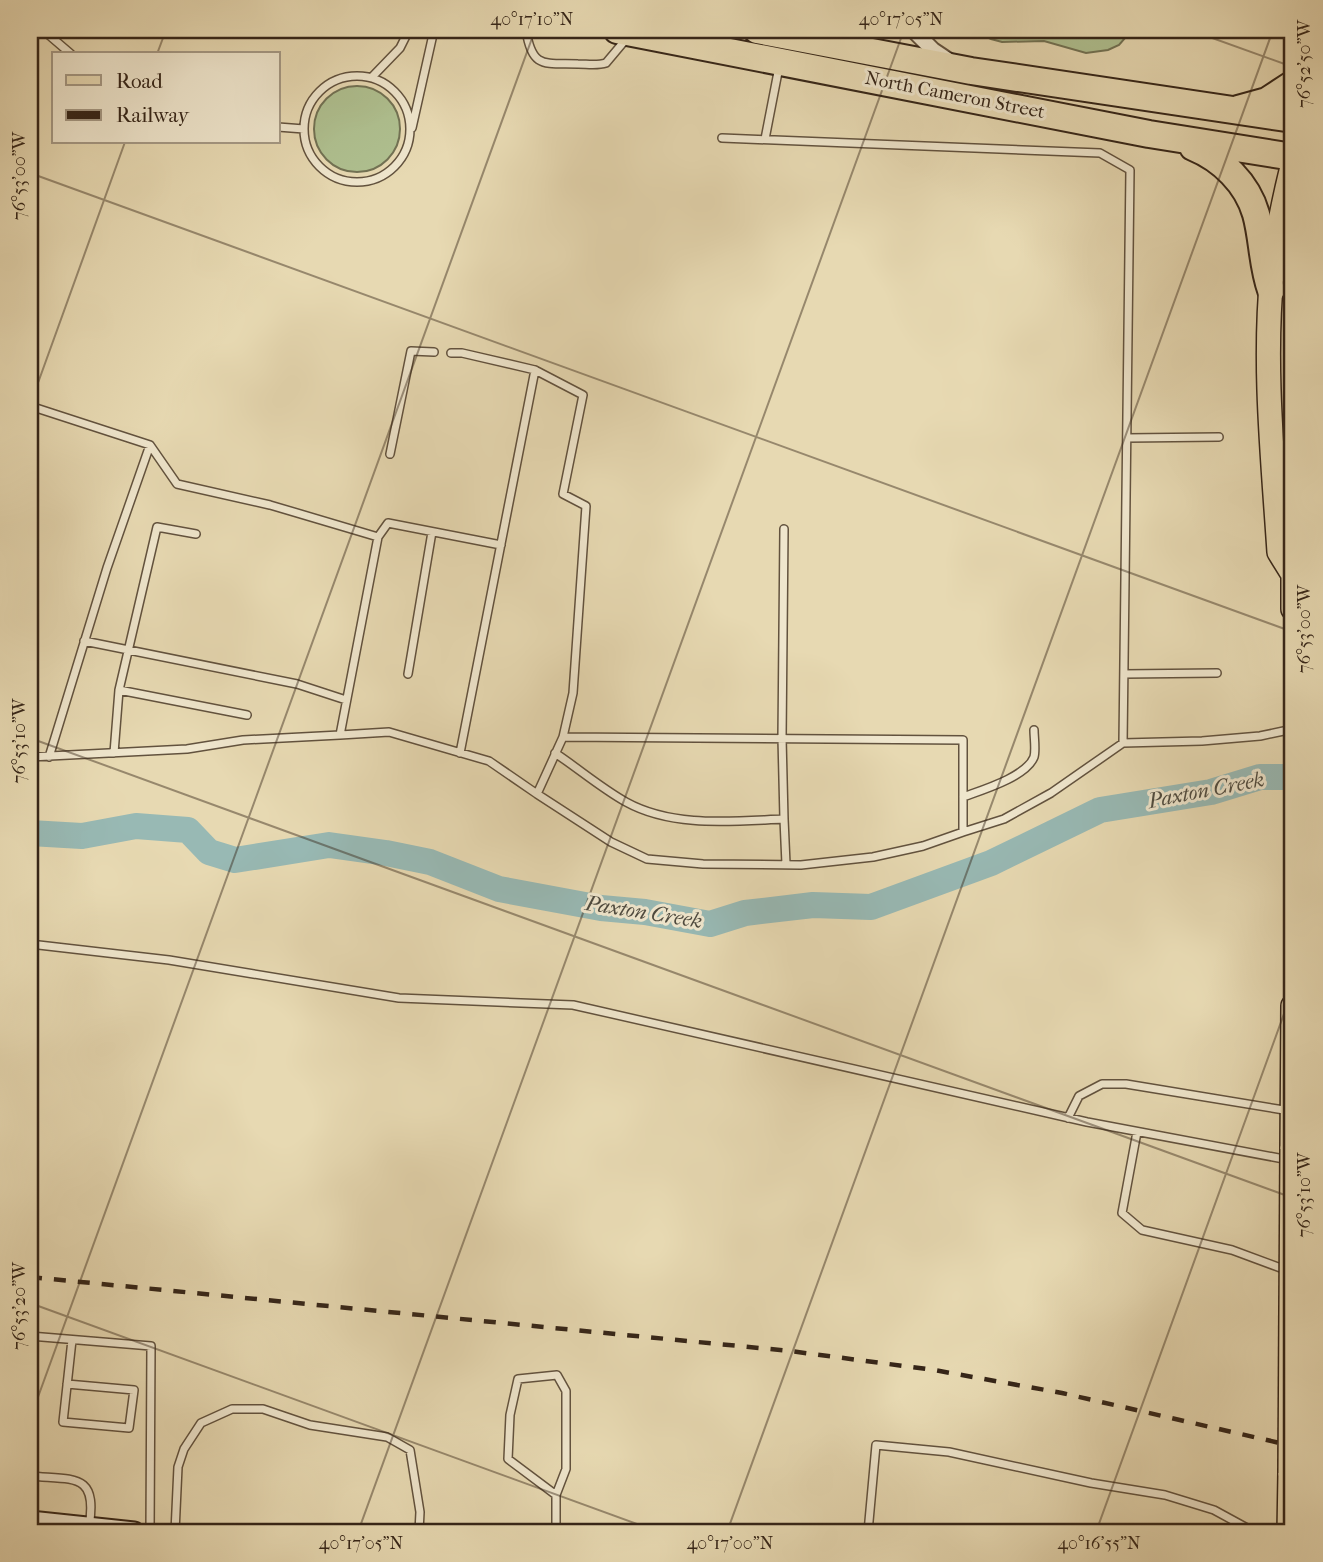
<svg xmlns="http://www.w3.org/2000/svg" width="1323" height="1562" font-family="'IM FELL French Canon',serif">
<rect width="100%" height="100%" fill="#e7d9b2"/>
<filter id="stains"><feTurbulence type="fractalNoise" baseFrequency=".00286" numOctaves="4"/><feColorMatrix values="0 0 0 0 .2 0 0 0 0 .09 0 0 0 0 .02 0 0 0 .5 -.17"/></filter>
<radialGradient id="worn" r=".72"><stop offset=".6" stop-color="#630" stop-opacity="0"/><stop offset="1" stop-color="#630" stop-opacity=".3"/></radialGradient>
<!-- green -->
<path fill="#afc090" stroke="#727254" stroke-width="2" d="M973,30H1132L1119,45L1108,50L1086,53L1044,41L1002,42L991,39Z
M314 129a43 43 0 1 1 86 0a43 43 0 1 1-86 0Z"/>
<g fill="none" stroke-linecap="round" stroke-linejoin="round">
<!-- river -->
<path stroke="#98b9b4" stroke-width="26" d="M30,833L82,836L136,826L188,830L209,852L235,860L329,845L386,853L430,862L499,889L601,908L645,912L710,924L745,913L813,905L871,907L991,863L1100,810L1211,792L1260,777H1293"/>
<defs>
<path id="lane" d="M43,30L71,54
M526,30C532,69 544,63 578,64C587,64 597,66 606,63L627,38
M304 129a53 53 0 1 1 106 0a53 53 0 1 1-106 0Z
M372,77L400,48L409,30
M278,127L304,129
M412,128L434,30
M722,138L1100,153L1130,170L1123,743
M765,139L779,67
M451,353H462L535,370
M30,406L150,445L177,484L270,505L378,537L340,735L243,740L187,749L30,757
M1127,438L1219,437
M390,454L411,351L434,352
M378,537L388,523L501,545
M84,641L297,684L346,700
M408,674L432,532
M1124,674L1217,673
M119,690L247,715
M340,735L389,732L489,761L537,794L563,737L963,740V832L1004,819L1051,793L1123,743L1202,741L1260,736L1293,729
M114,753L119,690L157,527L196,534
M460,753L535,370L583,395L563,494L586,506L573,693L563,737
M555,753C579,769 601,788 626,802C673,828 733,821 784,819L782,738L784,529
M49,757L107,568L150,445
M537,794L611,842L647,859L703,864L801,865L873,857L923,846L963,832
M963,797C982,790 1026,777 1034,757C1036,750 1034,737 1034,730
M784,819L786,864
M30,944L169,960L399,998L573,1005L1087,1122L1289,1160
M1068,1118L1079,1096L1102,1084H1126L1290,1111
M1137,1132L1122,1213L1142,1230L1232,1250L1286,1270
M30,1336L151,1346L150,1532
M67,1384L134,1390L129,1428L63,1422L72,1340
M30,1476C74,1480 98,1472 89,1527
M556,1495L508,1459L510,1415L518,1379L557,1375L566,1391V1469L556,1495V1532
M175,1532L178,1467L184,1449L201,1423L232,1409H263L310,1425L387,1437L410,1450L420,1512L419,1532
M868,1532L876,1445L949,1452L1091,1483L1165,1495L1214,1510L1247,1528V1532"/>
<path id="street" d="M913,30L933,50L948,60"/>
<path id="secondary" d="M30,1521L134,1532"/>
<path id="primary" d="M1293,570V609
M1292,573L1279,552C1273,460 1263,366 1272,274C1276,236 1284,199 1293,163
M1292,1149L1293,1006
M1289,1532L1290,1473"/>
<path id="highway" d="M617,30L1149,134L1293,157
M757,30L971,71L1293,119
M1238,109L1267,101L1293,84
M1193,147C1222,159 1247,183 1256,214C1263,239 1262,265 1271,290"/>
</defs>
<!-- lane casing -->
<use href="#lane" stroke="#62523e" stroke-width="10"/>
<!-- street casing -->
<use href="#street" stroke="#62523e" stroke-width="18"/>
<!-- secondary casing -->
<use href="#secondary" stroke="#352518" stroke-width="23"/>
<!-- primary casing -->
<use href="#primary" stroke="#352518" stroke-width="26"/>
<!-- highway casing -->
<use href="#highway" stroke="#352518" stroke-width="30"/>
<!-- lane -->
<use href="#lane" stroke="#efe6cd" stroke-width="7"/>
<!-- street -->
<use href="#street" stroke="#efe6cd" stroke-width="14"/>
<!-- secondary -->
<use href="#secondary" stroke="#efe6cd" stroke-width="19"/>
<!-- primary -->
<use href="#primary" stroke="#e7d9b2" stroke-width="23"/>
<!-- highway -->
<use href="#highway" stroke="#e7d9b2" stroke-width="26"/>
<!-- rail -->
<path stroke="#352518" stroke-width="4.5" stroke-dasharray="12 12" stroke-linecap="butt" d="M30,1277L790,1351L934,1370L1062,1393L1293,1446"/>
<defs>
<path id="primary-bridge" d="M1290,1473L1292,1149"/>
</defs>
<!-- primary-bridge casing -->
<use href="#primary-bridge" stroke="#352518" stroke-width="26" stroke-linecap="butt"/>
<!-- primary-bridge -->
<use href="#primary-bridge" stroke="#e7d9b2" stroke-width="23"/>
</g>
<!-- ticks -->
<path fill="none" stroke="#352518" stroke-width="2" stroke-opacity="0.45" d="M1190,30L1293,67M157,54L166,30M30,173L1293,632M30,405L125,142M30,738L1293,1198M30,1303L659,1532M30,1419L535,30M358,1532L904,30M727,1532L1273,30M1096,1532L1293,989"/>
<g text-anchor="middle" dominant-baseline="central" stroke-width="6" stroke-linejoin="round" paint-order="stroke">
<!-- street labels -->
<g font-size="19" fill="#352518" stroke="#efe6cd">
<text transform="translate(955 95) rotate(11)">North Cameron Street</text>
</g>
<!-- water labels -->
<g font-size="21" font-style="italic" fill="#4e4a3f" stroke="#efe6cd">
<text transform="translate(1206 790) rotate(-11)">Paxton Creek</text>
<text transform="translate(644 912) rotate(9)">Paxton Creek</text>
</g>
</g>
<!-- margin -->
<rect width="1323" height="1562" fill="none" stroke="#e7d9b2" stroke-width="77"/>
<!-- legend -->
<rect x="52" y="52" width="228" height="91" fill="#efe6cd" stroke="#a59985" stroke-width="2"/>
<rect x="66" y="75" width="35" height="10" fill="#e7d9b2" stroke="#a59985" stroke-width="2"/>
<text x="116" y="88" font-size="21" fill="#352518">Road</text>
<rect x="66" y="110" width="35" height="10" fill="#352518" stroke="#a59985" stroke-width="2"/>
<text x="116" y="122" font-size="21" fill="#352518">Railway</text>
<rect x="38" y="38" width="1246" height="1486" fill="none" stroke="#352518" stroke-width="2.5"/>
<g font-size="18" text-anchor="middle" fill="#352518">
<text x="532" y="25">40°17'10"N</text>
<text x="901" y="25">40°17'05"N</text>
<text transform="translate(1304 64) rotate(-90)" y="6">76°52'50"W</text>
<text transform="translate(19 176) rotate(-90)" y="6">76°53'00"W</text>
<text transform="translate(1304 629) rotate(-90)" y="6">76°53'00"W</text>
<text transform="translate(19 741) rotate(-90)" y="6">76°53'10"W</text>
<text transform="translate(1304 1195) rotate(-90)" y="6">76°53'10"W</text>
<text transform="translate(19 1306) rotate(-90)" y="6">76°53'20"W</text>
<text x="361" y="1549">40°17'05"N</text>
<text x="730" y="1549">40°17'00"N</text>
<text x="1099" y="1549">40°16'55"N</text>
</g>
<rect width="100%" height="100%" filter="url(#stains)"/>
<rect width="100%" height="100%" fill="url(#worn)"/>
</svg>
